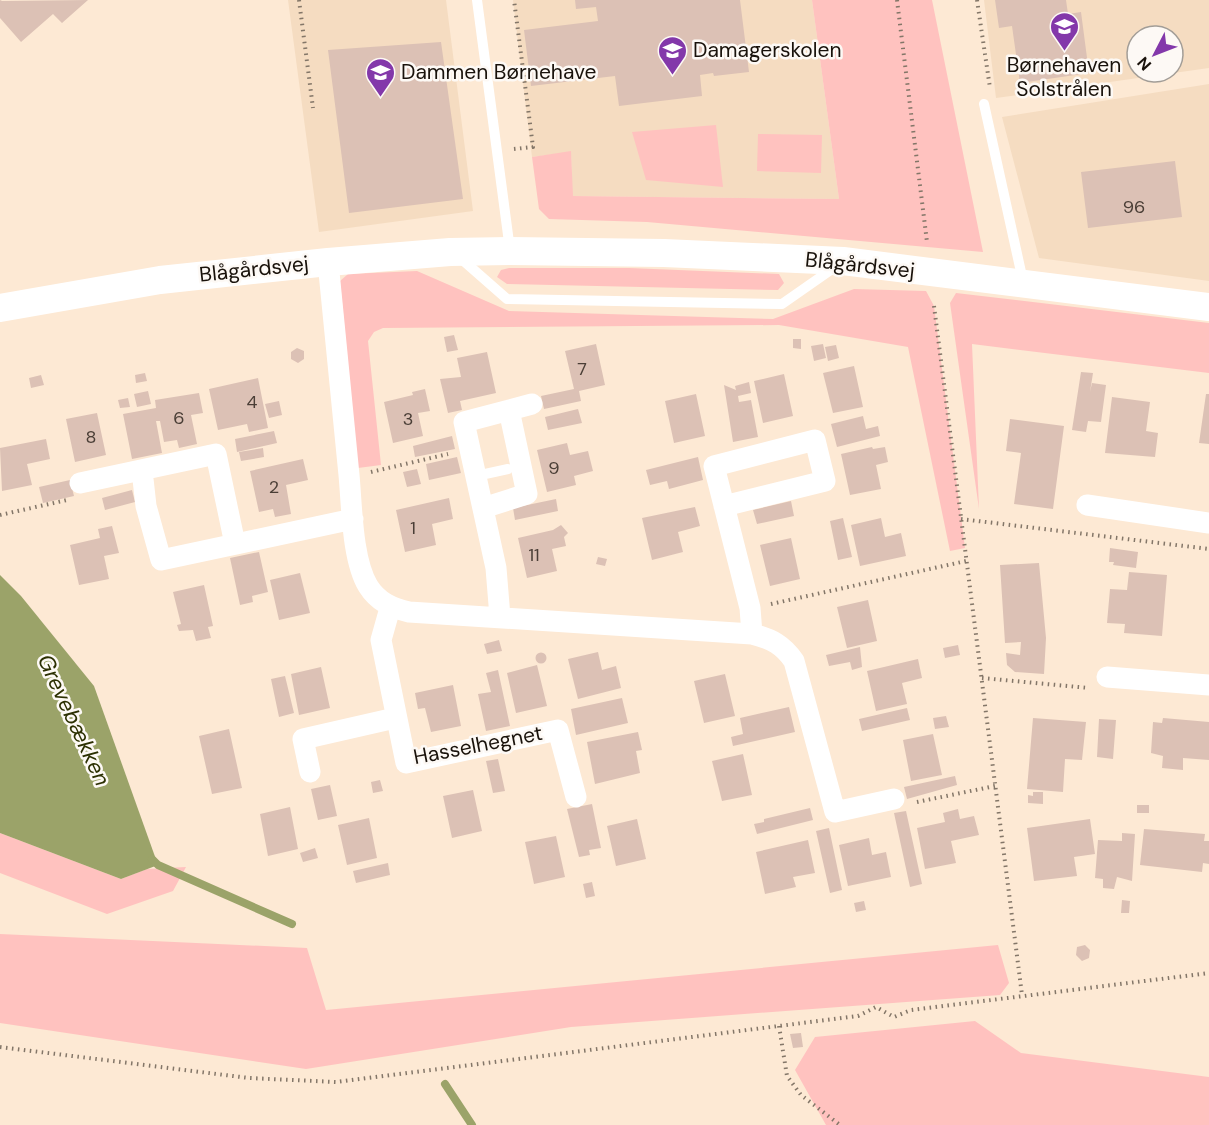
<svg xmlns="http://www.w3.org/2000/svg" width="1209" height="1125" font-family="'DM Sans',sans-serif">
<rect width="100%" height="100%" fill="#fde9d4"/>
<!-- built -->
<path fill="#f5dcc1" fill-rule="evenodd" d="M288,0H446L473,211L319,232Z
M513,0H812L839,199L572,196L571,152L532,157Z
M984,0H1209V68L996,98ZM1137,36H1173V72H1137Z
M1209,84V281L1039,258L1002,117Z"/>
<!-- green -->
<path fill="#ffc2bf" d="M812,0H932L983,252L647,222L549,219L539,209L532,157L571,151L573,196L839,199Z
M716,125L723,187L646,180L632,132Z
M758,134L822,135L821,173L757,171Z
M509,268H629L779,274L784,283L778,290L507,284L497,277L501,270Z
M417,271L509,311L773,319L854,289L926,291L934,306L965,548L950,551L908,347L779,325L383,328L374,332L368,341L381,465L358,468L340,281L348,274Z
M956,293L1209,323V373L972,344L979,509L950,303Z
M0,833L121,879L147,869L186,867L173,891L107,914L0,873Z
M0,934L307,948L326,1010L998,945L1009,983L1000,995L571,1027L306,1069L0,1023Z
M975,1021L1021,1053L1209,1077V1125H826L795,1070L815,1037Z"/>
<!-- water -->
<path fill="#9ba369" d="M0,575L21,596L94,686L158,865L121,879L0,833Z"/>
<g fill="none" stroke-linecap="round" stroke-linejoin="round">
<!-- stream -->
<path stroke="#9ba369" stroke-width="8" d="M152,859L158,865L292,924
M445,1084L472,1125"/>
</g>
<!-- building -->
<path fill="#dcc1b5" d="M0,0L2,1L88,0L62,23L53,14L21,42L0,18Z
M575,0H740L749,72L714,76L713,73L700,75L702,96L619,106L615,76L531,86L524,30L598,21L596,7L576,9Z
M995,0H1066L1068,14L1081,12L1089,73L1020,83L1012,26L999,28Z
M441,42L463,199L349,213L328,50Z
M1175,161L1182,217L1088,228L1081,172Z
M454,335L458,350L447,352L444,337Z
M793,339H801V349L793,348Z
M596,344L605,385L579,391L581,401L544,409L541,396L574,389L565,351Z
M823,344L826,358L814,361L811,346Z
M836,345L839,358L828,361L825,347Z
M297,348L304,351V359L298,363L291,359V352Z
M487,352L496,393L460,401L462,410L448,413L440,379L461,377L457,358Z
M854,366L863,407L833,413L823,373Z
M1081,372L1093,373L1090,392L1092,383L1106,385L1101,422L1088,421L1086,432L1072,430Z
M145,373L147,381L136,383L135,375Z
M784,374L793,416L763,423L754,381Z
M41,375L44,385L31,388L29,378Z
M258,378L268,428L249,432L247,424L218,430L209,389Z
M749,382L751,393L738,396L739,402L751,400L758,437L733,442L724,385L736,390L735,386Z
M425,389L430,411L418,413L423,436L393,443L384,402L413,395L412,392Z
M148,391L151,404L137,407L134,394Z
M199,393L203,413L191,415L197,444L179,448L177,440L164,442L160,421H156L162,453L132,459L123,414L156,408L155,400Z
M696,394L705,436L674,443L665,401Z
M1206,394H1209V444L1199,443Z
M1112,397L1150,402L1146,431L1158,433L1155,457L1105,453Z
M128,398L130,407L120,408L118,400Z
M279,401L282,415L269,418L265,404Z
M578,409L582,423L548,430L545,417Z
M97,413L106,455L75,462L66,419Z
M863,416L866,429L878,426L880,436L837,447L831,424Z
M1010,419L1064,426L1053,509L1014,504L1021,453L1006,451Z
M274,431L277,443L237,452L235,439Z
M452,436L455,449L415,457L413,446Z
M46,439L50,459L27,464L32,485L2,491L0,448Z
M567,443L570,455L588,451L593,471L574,476L576,485L547,492L537,450Z
M872,447L873,449L885,447L888,462L876,465L881,489L850,495L841,454Z
M263,448L264,457L241,461L239,452Z
M457,457L461,473L429,480L426,464Z
M698,457L703,480L669,489L667,481L650,485L646,470Z
M303,459L308,480L286,485L291,514L275,517L273,509L259,512L250,471Z
M417,469L421,484L407,487L403,472Z
M70,480L74,496L43,503L39,487Z
M132,490L135,502L105,510L102,498Z
M449,498L453,519L432,524L436,545L405,552L396,510Z
M556,499L558,511L515,520L513,508Z
M791,501L794,516L757,524L753,510Z
M695,507L700,526L678,532L683,552L652,560L642,518Z
M843,518L852,557L838,560L830,521Z
M881,518L885,537L901,533L906,556L860,566L851,525Z
M561,525L568,533L564,537L566,546L552,549L557,571L527,578L518,538L553,530Z
M112,526L119,553L104,556L109,579L79,585L70,545L100,538L98,529Z
M791,538L800,579L770,586L760,545Z
M1110,548L1138,552L1136,568L1113,565L1114,562H1109Z
M259,552L268,592L252,596L253,602L240,605L230,558Z
M598,557L607,559L605,566L596,564Z
M1039,563L1046,638L1044,674L1015,672L1007,665L1006,653L1020,655L1021,642L1005,643L1000,565Z
M1129,572L1167,575L1162,636L1124,633L1125,624L1107,623L1110,589L1127,590Z
M300,573L310,613L279,620L270,580Z
M204,585L213,626L208,627L211,638L196,641L193,630L179,631L177,625L181,624L173,592Z
M868,600L877,641L847,648L837,607Z
M499,640L502,651L487,654L484,644Z
M958,645L960,655L945,658L943,648Z
M860,647L862,667L852,670L850,662L829,666L826,655Z
M598,652L602,670L616,666L621,688L578,699L568,659Z
M535.5 658a5.5 5.5 0 1 1 11 0a5.5 5.5 0 1 1-11 0Z
M918,659L922,678L902,683L907,704L876,711L867,671Z
M537,665L547,706L516,713L507,673Z
M321,667L330,708L299,715L291,674Z
M498,670L510,726L486,731L478,694L491,692L486,673Z
M725,674L735,716L704,723L694,681Z
M285,676L294,713L279,717L271,679Z
M453,685L461,726L431,732L425,708L418,709L415,693Z
M622,698L628,723L576,735L571,709Z
M789,707L795,732L733,746L731,737L743,734L740,718Z
M907,708L910,720L862,731L859,719Z
M946,716L949,727L935,729L933,718Z
M1033,718L1086,722L1082,760L1065,759L1063,792L1027,789Z
M1163,718L1209,722V760L1183,758V770L1162,768L1163,756L1151,753L1153,722L1162,723Z
M1099,719L1116,720L1113,759L1097,757Z
M229,729L242,788L212,794L199,736Z
M638,732L642,750L636,751L640,773L595,784L587,742Z
M933,734L942,775L911,781L903,740Z
M743,754L752,795L722,801L712,761Z
M498,759L505,791L493,793L486,761Z
M955,776L957,785L907,799L904,787Z
M380,780L383,791L373,793L371,782Z
M330,785L337,816L318,820L311,789Z
M473,790L482,831L452,838L443,796Z
M1033,792H1043V804L1028,803V795L1033,796Z
M592,804L601,848L589,850L590,855L579,857L567,809Z
M1137,805H1149V813H1137Z
M290,807L298,849L268,856L260,814Z
M810,808L813,820L757,834L754,824L764,822V819Z
M958,809L960,819L974,816L979,835L951,841L956,863L925,869L917,828L945,822L943,813Z
M906,811L922,884L910,887L894,813Z
M369,818L377,858L347,865L338,825Z
M637,819L646,859L616,866L607,826Z
M1090,819L1095,854L1074,857L1077,876L1034,881L1027,828Z
M829,828L842,890L830,893L816,831Z
M1144,829L1205,834L1204,841H1209V864L1203,863L1202,872L1140,865Z
M1122,833L1135,834L1132,881L1117,877L1114,889L1103,888V879L1095,878L1098,840L1122,841Z
M556,836L565,877L534,884L525,842Z
M869,838L872,855L886,852L891,877L848,886L839,845Z
M808,840L815,873L793,877L796,887L765,894L756,852Z
M315,848L318,858L303,862L300,853Z
M388,863L390,875L356,883L353,871Z
M592,882L595,896L586,898L583,884Z
M1122,900L1130,901L1129,913H1121Z
M864,901L866,910L856,912L854,903Z
M1085,945L1090,950L1089,958L1082,961L1076,955L1077,947Z
M801,1033L803,1047L793,1048L790,1034Z"/>
<g fill="none" stroke-linecap="round" stroke-linejoin="round">
<!-- path -->
<path stroke="#837668" stroke-width="4" stroke-dasharray="1.5 4.5" stroke-linecap="butt" d="M299,0L313,108
M897,0L927,242
M977,0L990,88
M514,149L533,147L514,0
M934,306L1022,995
M371,472L448,454
M0,515L67,500
M961,519L1209,549
M771,604L966,561
M982,678L1089,688
M917,802L995,786
M779,1026L787,1076L801,1095L840,1125
M0,1047L249,1078L336,1082L858,1016L876,1007L894,1017L911,1010L1209,973"/>
<!-- lane -->
<path stroke="#fff" stroke-width="10" d="M477,0L510,250
M984,104L1023,281
M458,256L507,299L782,304L835,267
M476,476L508,469"/>
<!-- street -->
<path stroke="#fff" stroke-width="21" d="M328,262C335,333 342,404 349,475C352,507 352,559 368,586C378,602 392,608 409,612L752,634C772,639 783,645 794,661L835,812L894,799
M142,470L146,506L161,560L353,519
M80,483L216,454L235,544
M1087,505L1209,523
M724,506L825,481L815,440L714,466L750,608L752,634
M483,508L527,494L509,410
M390,608L381,640L406,763L558,730L576,797
M500,617L496,568L464,422L532,404
M1107,677L1209,685
M310,772L303,739L395,718"/>
<!-- secondary -->
<path stroke="#fff" stroke-width="28" d="M0,308L160,280L328,262L450,252L510,251L664,253L843,261L1209,307"/>
</g>
<!-- icons -->
<defs>
<symbol id="school-pin" viewBox="-11 -11 22 30"><path d="M0 17L-7.5 6A9.5 9.5 0 1 1 7.5 6Z" fill="#8338aa" stroke="#fdf9f5"/><path d="M0-5L7-2L0 1L-7-2ZM-4 1L0 2.5L4 1V4Q0 6-4 4Z" fill="#fff"/></symbol>
</defs>
<g fill-rule="evenodd">
<use href="#school-pin" x="1048" y="10" width="33" height="45"/>
<use href="#school-pin" x="656" y="34" width="33" height="45"/>
<use href="#school-pin" x="364" y="56" width="33" height="45"/>
</g>
<g text-anchor="middle" dominant-baseline="central" stroke-width="5" stroke-linejoin="round" paint-order="stroke">
<!-- number labels -->
<g font-size="18" fill="#4a3e36">
<text x="1134" y="207">96</text>
<text x="582" y="369">7</text>
<text x="252" y="402">4</text>
<text x="179" y="418">6</text>
<text x="408" y="419">3</text>
<text x="91" y="437">8</text>
<text x="554" y="468">9</text>
<text x="274" y="487">2</text>
<text x="413" y="528">1</text>
<text x="534" y="555">11</text>
</g>
<!-- poi labels -->
<g font-size="21" fill="#19120b" stroke="#fdf9f5" text-anchor="start">
<text x="693" y="50">Damagerskolen</text>
<text x="1064" y="65" text-anchor="middle">Børnehaven<tspan x="1064" dy="24">Solstrålen</tspan></text>
<text x="401" y="72">Dammen Børnehave</text>
</g>
<!-- street labels -->
<g font-size="21" fill="#19120b" stroke="#fdf9f5">
<text transform="translate(860 265) rotate(6)">Blågårdsvej</text>
<text transform="translate(254 269) rotate(-6)">Blågårdsvej</text>
<text transform="translate(478 745) rotate(-11)">Hasselhegnet</text>
</g>
<!-- water labels -->
<g font-size="22" font-style="italic" fill="#2c3002" stroke="#fdf9f5">
<text transform="translate(74 720) rotate(65)">Grevebækken</text>
</g>
</g>
<!-- north arrow -->
<g transform="translate(1155 54) rotate(228)"><circle r="28" fill="#fdf9f5" stroke="#a29d97" stroke-width="1.5"/>
<path d="M0-4.5L10 22L0 15L-10 22Z" fill="#8338aa"/>
<text y="-9" font-size="16" font-weight="bold" text-anchor="middle" fill="#19120b">N</text>
</g>
</svg>
